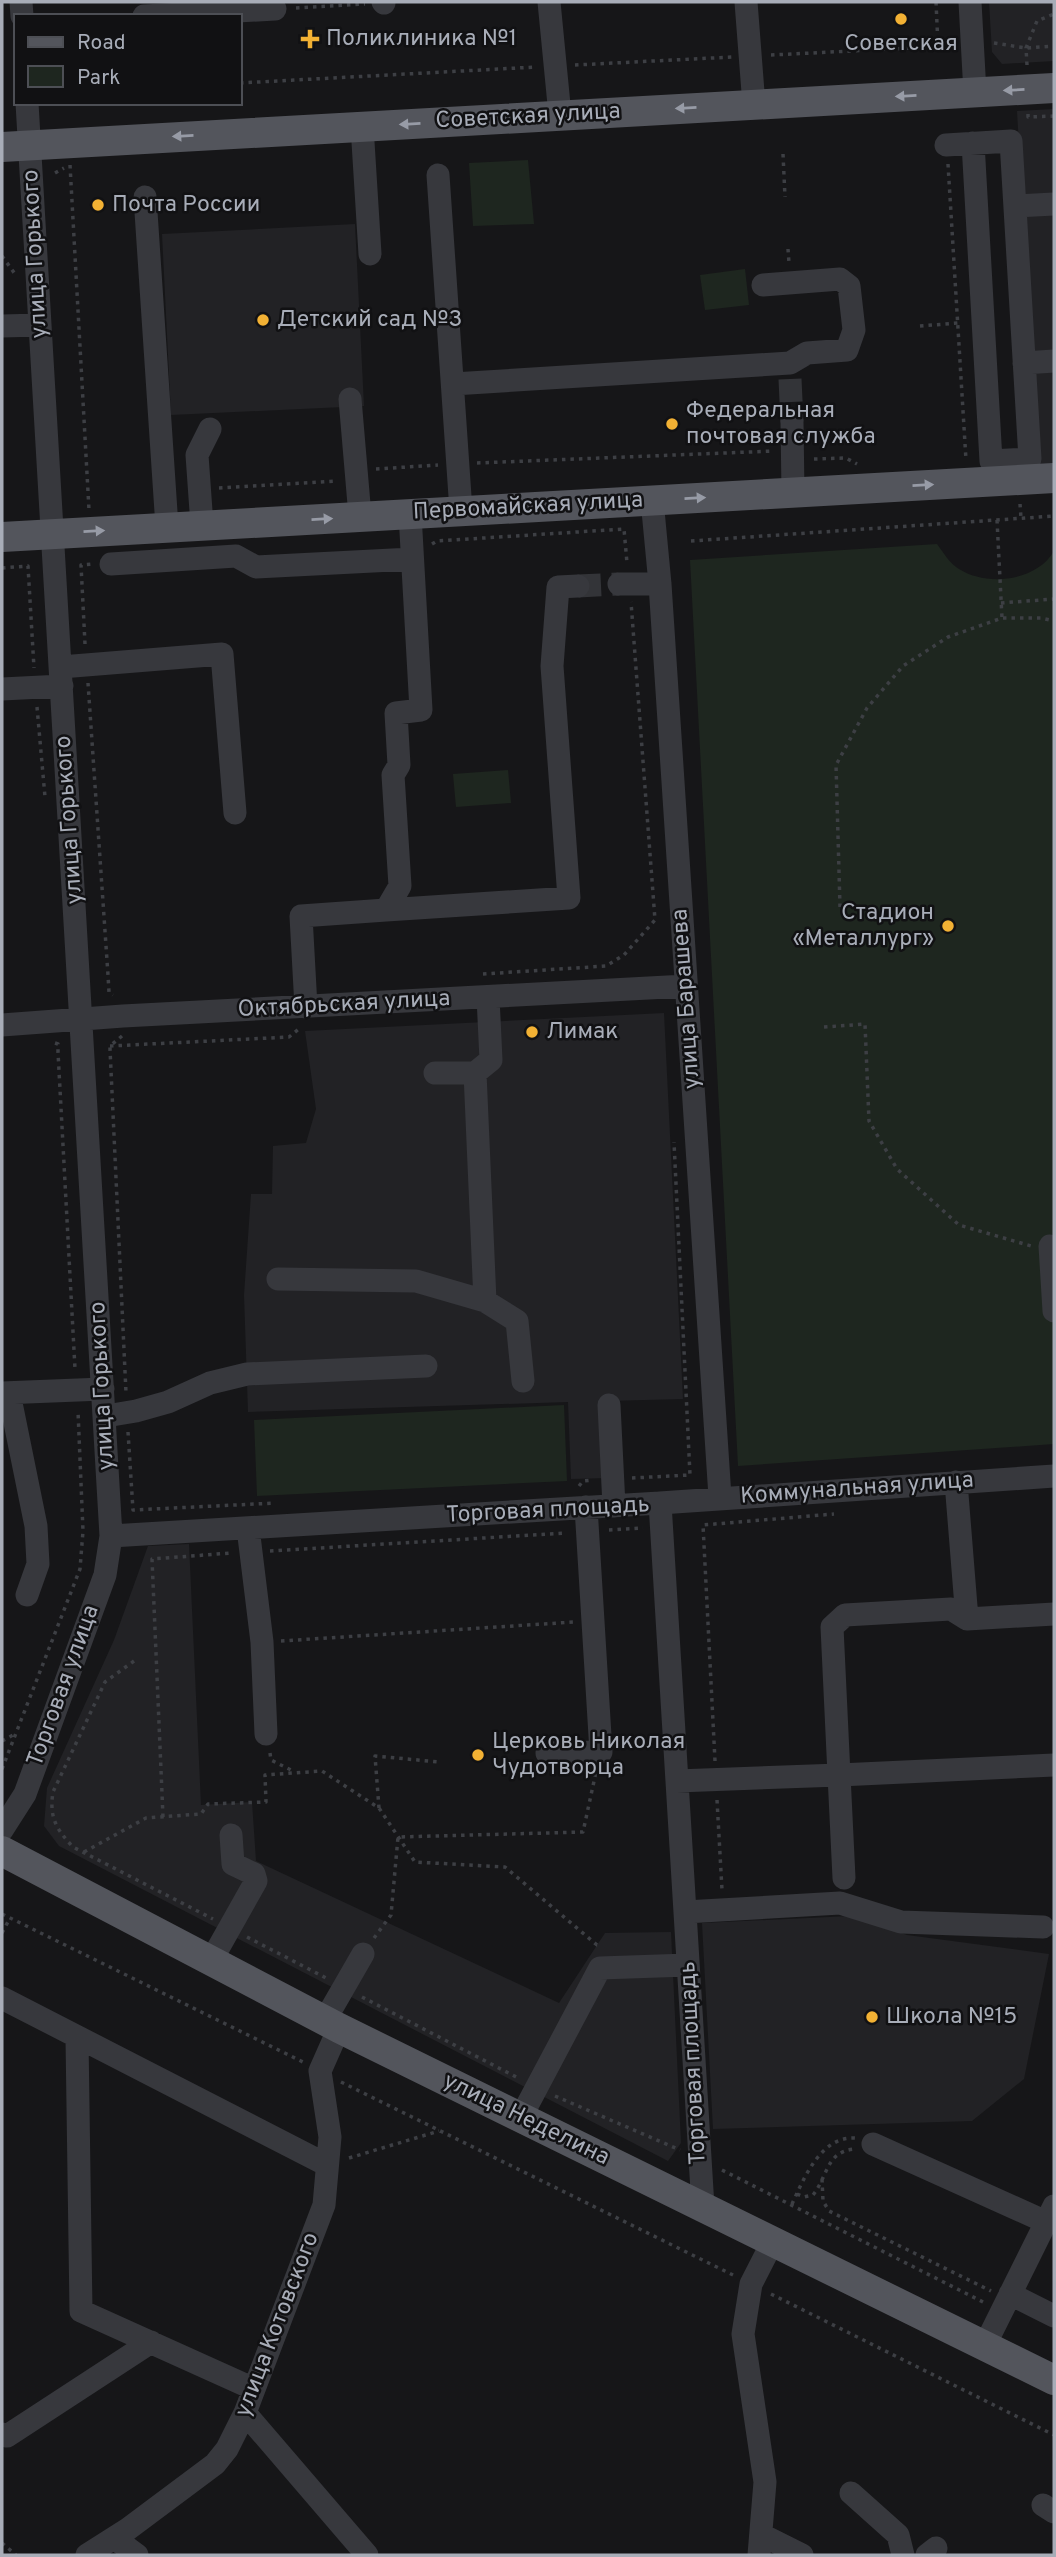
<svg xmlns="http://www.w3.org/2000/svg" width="1056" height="2557" font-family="Overpass,sans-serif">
<rect width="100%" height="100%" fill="#161618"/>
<!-- built -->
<path fill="#222225" d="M989,2H1054V61L1002,64L992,52Z
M1054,109V466L1038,468L1017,111Z
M355,224L364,406L171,415L162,234Z
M664,1013L683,1399L606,1401L608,1478L571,1479L568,1402L248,1412L244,1295L251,1194H272L273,1146L306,1143L316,1109L305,1031Z
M189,1544L201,1805L252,1802L256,1861L559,2003L605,1933L671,1932L681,2143L668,2161L59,1846L44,1826L47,1788L114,1640L148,1546Z
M850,1916L907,1935L1049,1954L1024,2079L972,2121L713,2129L702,1923Z"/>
<!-- green -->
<path fill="#1e261f" d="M528,160L534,224L473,226L469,163Z
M745,269L749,305L705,310L700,275Z
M937,544C943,552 950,564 959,569C987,587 1037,581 1054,551V1444L738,1466L690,560Z
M508,770L511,803L456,807L453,774Z
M564,1405L567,1481L257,1496L254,1420Z"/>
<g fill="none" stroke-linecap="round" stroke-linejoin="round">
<!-- minor-tunnel -->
<path stroke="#333438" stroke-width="23" stroke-dasharray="23 11" stroke-linecap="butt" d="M790,379L792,422
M578,586L619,584"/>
<!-- path -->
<path stroke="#3d3f44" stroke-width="3.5" stroke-dasharray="3.5 5" stroke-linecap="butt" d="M936,2L938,46
M296,8L365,4
M994,43L1026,48L1054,46
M771,55L952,46
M575,65L732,57
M1027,65L1026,48L1037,21L1054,14
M240,83L536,67
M1028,114V117L1054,116
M783,154L785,197
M948,164L966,460
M70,165L89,510
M55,173L64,168
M788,249L789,263
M2,256L15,274
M920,326L958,323
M814,459L846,458L857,464
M477,463L774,451
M376,469L438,465
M219,488L337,481
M1020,504L1021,518
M997,520L1002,618
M691,541L1054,516
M432,544L437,541L624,529L627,563
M2,568L28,566L34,668
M1001,603L1054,599
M85,644L81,565L92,564
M88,683L108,975L109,992L113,995
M37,707L45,797
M840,907L836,765L867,708L903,666L948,637L1002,618H1041L1054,621
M483,974L606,966L624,955L655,920L631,602
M824,1027L865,1024L869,1121L897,1169L959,1225L1031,1246
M122,1036L110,1046V1049L126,1393
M55,1043L58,1044V1052L75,1369
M110,1046L289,1037L300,1028
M128,1432L133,1510L275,1503
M632,1478L690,1475L674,1142
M579,1486L583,1481L593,1480
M609,1530L643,1528
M270,1551L566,1533
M281,1641L574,1622
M134,1661L105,1682L53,1792C49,1817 56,1829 73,1847L213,1919
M2,1741L15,1734
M270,1753L271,1760L293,1771
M715,1761L703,1525L834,1514
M2,1769L80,1569L83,1531L78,1411
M717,1800L722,1890
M379,1808L375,1756L439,1762
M163,1817L152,1559L231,1553
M84,1852L146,1818L201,1814L208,1804L266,1802L265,1775L322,1771L379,1808L415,1862L505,1867L597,1945H601
M2,1914L303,2062
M2,1933L10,1918
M247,1937L328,1979
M374,1938L391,1915L398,1837L583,1832L596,1772
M362,1997L520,2079
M341,2082L733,2275
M555,2096L680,2150
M349,2158L439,2131
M722,2170L983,2302
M822,2179L823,2201L829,2211L991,2291
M797,2194L804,2197L813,2195C828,2176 826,2152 854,2149
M792,2204C804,2178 821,2136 855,2138
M771,2294L1054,2435
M2,2543L16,2555"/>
<!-- minor -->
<path stroke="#37383d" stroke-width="23" d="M21,2L22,16
M383,2L384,3
M549,2L560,115
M746,2L754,105
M970,2L975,93
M144,16L275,9
M362,126L370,254
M946,145L1011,141L1030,459L991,461L973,143
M438,175L461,511
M145,197L167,527
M1015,206L1054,204
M2,326L40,325
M1024,363L1054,361
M453,384L790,363L807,353L847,350L854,330L849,286L840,279L763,285
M350,399L360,516
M792,422L793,493
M652,500L660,584L720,1497
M202,525L197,455L210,429
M111,564L236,556L256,567L412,559
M619,584H660
M61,667L222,654L235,813
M2,689L62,686
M386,910L569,898L552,666L558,587L578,586
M488,997L491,1060L475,1073L485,1301L517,1321L523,1381
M306,1007L301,916L386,910L400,886L393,775L399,765L396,713L421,710L410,514
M2,1025L123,1016L686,986
M435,1073H475
M1050,1246L1054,1311
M278,1279L416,1281L485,1301
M2,1393L103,1389
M9,1393L36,1526L38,1564L27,1595
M609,1405L614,1506
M106,1416L136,1411L168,1402L210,1383L247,1374L426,1366
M956,1482L967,1619
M660,1503L1054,1476
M248,1528L262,1642L266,1734
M111,1536L660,1503L703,2207
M1054,1614L967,1619L951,1609L845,1615L832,1627L839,1775L1054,1765
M547,1753L601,1752L586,1507
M677,1781L839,1775L844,1878
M2,1830L25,1794L105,1575L111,1536L27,103
M685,1912L840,1903L901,1922L1043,1927
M211,1961L256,1881L254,1874L233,1864L231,1835
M2,1998L327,2165
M325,2020L363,1954
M77,2038L81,2311L254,2389
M521,2117L600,1968L688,1965
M873,2144L1046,2222
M1010,2294L1054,2316
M985,2345L1054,2206
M245,2413L367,2555
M2,2434L7,2436L151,2342
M851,2493L898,2535L903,2555
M1043,2505L1054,2512
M762,2535L802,2555
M114,2538L137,2555
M87,2555L128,2529L215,2464L227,2449L245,2413L324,2205L330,2137L320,2071L339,2028
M759,2555L765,2482L743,2334L751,2284L773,2241
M927,2555L936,2548"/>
<!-- major -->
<path stroke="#53555c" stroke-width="30" d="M2,147L1054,88
M2,537L1054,478
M2,1851L339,2028L1054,2380"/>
</g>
<!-- one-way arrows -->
<defs><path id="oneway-solid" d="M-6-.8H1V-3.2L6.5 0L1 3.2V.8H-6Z" transform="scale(1.75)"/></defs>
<g fill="#979ba6">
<use href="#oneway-solid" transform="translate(1014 90) rotate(177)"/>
<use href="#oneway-solid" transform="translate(906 96) rotate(177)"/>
<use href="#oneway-solid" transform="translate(686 108) rotate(177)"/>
<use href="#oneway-solid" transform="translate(410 124) rotate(177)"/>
<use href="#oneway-solid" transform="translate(183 136) rotate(177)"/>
<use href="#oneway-solid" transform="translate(923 485) rotate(-3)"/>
<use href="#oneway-solid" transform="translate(695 498) rotate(-3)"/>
<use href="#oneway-solid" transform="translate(322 519) rotate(-3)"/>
<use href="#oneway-solid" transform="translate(94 531) rotate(-3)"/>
</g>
<!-- markers -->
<g fill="#f2b134" stroke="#111113" stroke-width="2.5">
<circle cx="901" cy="19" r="7"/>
<path d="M306.5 28.5h7v7h7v7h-7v7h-7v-7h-7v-7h7z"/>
<circle cx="98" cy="205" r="7"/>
<circle cx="263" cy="320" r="7"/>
<circle cx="672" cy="424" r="7"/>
<circle cx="948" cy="926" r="7"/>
<circle cx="532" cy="1032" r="7"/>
<circle cx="478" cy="1755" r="7"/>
<circle cx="872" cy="2017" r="7"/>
</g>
<g text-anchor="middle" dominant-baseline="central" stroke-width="5" stroke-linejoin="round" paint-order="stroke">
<!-- poi labels -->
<g font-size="23" fill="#a8adb8" stroke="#111113" text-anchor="start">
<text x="326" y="39">Поликлиника №1</text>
<text x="901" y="44" text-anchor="middle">Советская</text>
<text x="112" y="205">Почта России</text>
<text x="277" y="320">Детский сад №3</text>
<text x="686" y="411">Федеральная<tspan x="686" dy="26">почтовая служба</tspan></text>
<text x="934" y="913" text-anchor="end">Стадион<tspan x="934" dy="26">«Металлург»</tspan></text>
<text x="546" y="1032">Лимак</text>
<text x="492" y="1742">Церковь Николая<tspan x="492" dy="26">Чудотворца</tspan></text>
<text x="886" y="2017">Школа №15</text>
</g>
<!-- street labels -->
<g font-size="23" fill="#a8adb8" stroke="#111113">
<text transform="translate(528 117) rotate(-3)">Советская улица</text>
<text transform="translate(36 254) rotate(-93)">улица Горького</text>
<text transform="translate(528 507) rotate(-3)">Первомайская улица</text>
<text transform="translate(70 820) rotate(-94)">улица Горького</text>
<text transform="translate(687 999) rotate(-94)">улица Барашева</text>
<text transform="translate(344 1005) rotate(-3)">Октябрьская улица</text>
<text transform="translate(103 1386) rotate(-93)">улица Горького</text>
<text transform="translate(857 1489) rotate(-4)">Коммунальная улица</text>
<text transform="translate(548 1511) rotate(-3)">Торговая площадь</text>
<text transform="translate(64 1686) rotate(-70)">Торговая улица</text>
<text transform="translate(694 2063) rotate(-93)">Торговая площадь</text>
<text transform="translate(526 2120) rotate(26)">улица Неделина</text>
<text transform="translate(278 2325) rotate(-69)">улица Котовского</text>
</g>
</g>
<!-- border -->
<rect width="1056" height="2557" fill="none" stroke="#a8adb8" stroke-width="7"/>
<!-- legend -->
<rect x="14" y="14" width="228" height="91" fill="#111113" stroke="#4d4f55" stroke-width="2"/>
<rect x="28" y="37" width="35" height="10" fill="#53555c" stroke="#4d4f55" stroke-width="2"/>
<text x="77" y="49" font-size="21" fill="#a8adb8">Road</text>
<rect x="28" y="66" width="35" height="21" fill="#1e261f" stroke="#4d4f55" stroke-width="2"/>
<text x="77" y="84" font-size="21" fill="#a8adb8">Park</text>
</svg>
